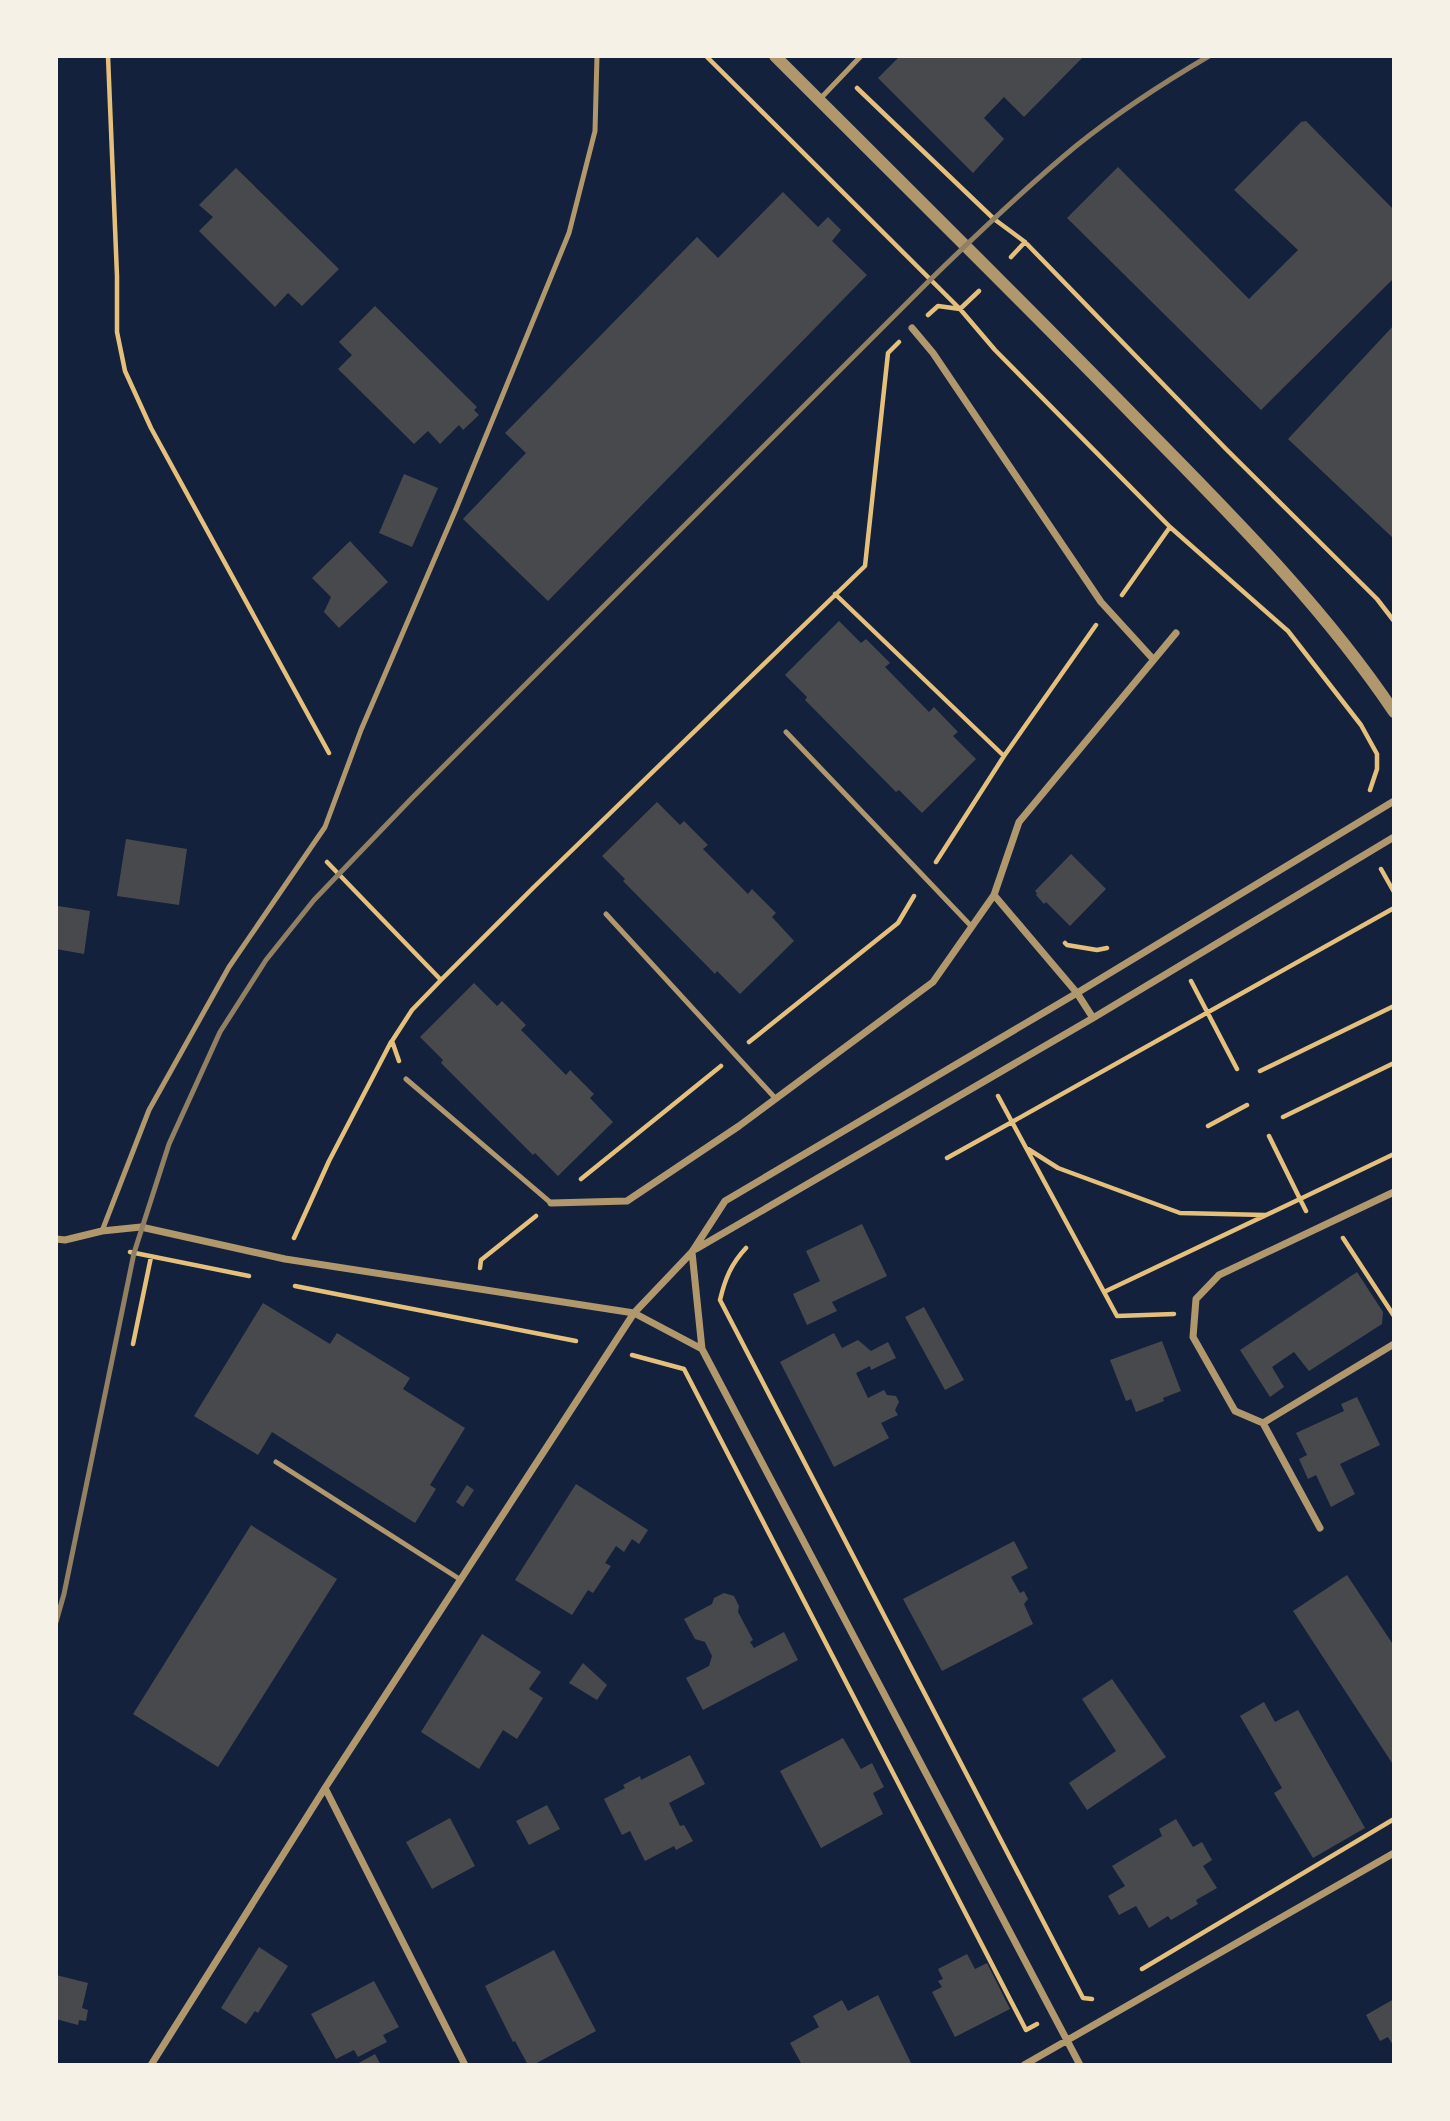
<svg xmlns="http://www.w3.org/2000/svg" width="1450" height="2121" font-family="'Golos Text',sans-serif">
<rect width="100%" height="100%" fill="#14213d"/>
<!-- building -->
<path fill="#48494c" d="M900,56H1084L1024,117L1004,97L984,118L1004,139L973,173L878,78Z
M1306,121L1394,210V278L1261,410L1067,218L1118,167L1249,299L1298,250L1234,190L1301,122Z
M236,168L339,269L302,306L288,293L275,307L199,231L213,217L199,205Z
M783,192L818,227L828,217L841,230L832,241L867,275L548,601L463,519L526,453L505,433L697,237L718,258Z
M375,306L477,407L474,410L479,415L463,430L459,425L440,444L428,431L414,444L338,369L352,355L339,342Z
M1394,325V539L1288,439Z
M404,474L438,488L412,547L379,533Z
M350,541L388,582L339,628L324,612L331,597L312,578Z
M839,621L861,643L866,639L890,663L885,667L929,712L934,707L958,732L953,736L976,759L922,813L899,790L896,792L805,700L807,697L785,675Z
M657,802L680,825L684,821L708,845L703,849L748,894L752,889L776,913L772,917L794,941L740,994L717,971L715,974L623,881L625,879L602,856Z
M126,839L187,849L179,905L117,896Z
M1071,854L1106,889L1070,926L1046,902L1044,904L1036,895L1037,893L1035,891Z
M58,906L90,911L84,954L56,949Z
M474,983L497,1006L502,1001L526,1025L521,1030L566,1075L570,1070L594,1094L590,1098L613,1122L558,1176L535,1153L533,1155L441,1063L443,1060L420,1037Z
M862,1224L887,1276L832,1302L837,1311L807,1325L793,1294L820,1281L806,1251Z
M1357,1272L1383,1312L1382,1324L1309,1371L1294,1352L1272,1367L1284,1387L1270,1397L1240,1350Z
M263,1303L330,1344L337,1333L410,1378L403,1389L465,1428L430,1485L436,1489L415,1523L272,1432L258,1455L194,1416Z
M924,1307L964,1380L945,1390L905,1317Z
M834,1333L842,1348L858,1340L871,1351L888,1342L896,1358L871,1370L870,1366L856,1373L868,1398L884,1390L887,1395L896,1396L899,1402L895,1410L898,1415L881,1423L889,1438L834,1467L780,1362Z
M1162,1341L1181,1391L1163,1398L1164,1401L1136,1412L1131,1399L1126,1401L1110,1360Z
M1357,1397L1380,1445L1340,1464L1355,1494L1331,1507L1316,1475L1308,1479L1299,1459L1307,1455L1296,1433L1344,1411L1341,1404Z
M576,1484L648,1530L639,1544L632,1539L624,1552L616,1546L605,1563L611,1566L593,1593L588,1590L572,1615L515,1580Z
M467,1485L474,1490L463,1507L456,1502Z
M251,1525L337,1579L218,1767L133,1714Z
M1014,1541L1028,1568L1011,1577L1020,1593L1024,1591L1028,1599L1024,1604L1033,1624L942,1671L903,1599Z
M1347,1575L1394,1646V1766L1293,1611Z
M724,1593L734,1596L739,1606L738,1612L753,1640L750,1642L754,1648L784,1632L798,1660L703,1710L686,1678L709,1666L712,1656L705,1642L695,1639L684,1619L712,1604L714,1598Z
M482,1634L541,1672L529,1689L543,1698L517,1739L503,1730L479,1769L421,1732Z
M583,1663L607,1685L597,1700L569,1683Z
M1112,1679L1166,1757L1087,1810L1069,1783L1116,1751L1082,1699Z
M1264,1702L1275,1722L1298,1710L1365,1828L1313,1858L1274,1793L1282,1788L1240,1716Z
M843,1738L861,1769L872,1763L884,1787L873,1793L883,1814L821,1848L780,1771Z
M690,1755L705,1784L669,1803L680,1826L684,1825L693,1841L676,1850L674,1846L645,1861L630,1831L622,1835L604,1799L625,1788L623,1785L640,1776L641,1780Z
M547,1805L560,1829L529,1845L516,1821Z
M450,1818L475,1866L432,1889L406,1842Z
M1176,1819L1193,1847L1202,1842L1212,1860L1203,1866L1217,1888L1196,1900L1198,1904L1171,1920L1168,1916L1149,1928L1136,1906L1119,1915L1108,1896L1125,1886L1112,1866L1162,1836L1159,1829Z
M259,1947L288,1966L258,2013L255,2011L246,2024L221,2008Z
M554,1950L596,2031L533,2065H528L515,2041L513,2042L485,1986Z
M967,1954L975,1969L987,1963L1010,2009L955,2037L932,1992L942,1987L938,1981L943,1979L938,1969Z
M56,1975L88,1983L82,2008L88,2010L86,2021L79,2020L78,2025L56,2019Z
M374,1981L399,2027L383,2035L387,2042L358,2057L354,2050L336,2059L311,2014Z
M878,1995L911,2063L908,2065H802L790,2043L819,2027L813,2016L842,2000L848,2011Z
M1394,1999V2047L1388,2037L1380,2041L1366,2015Z
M375,2054L381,2065H355Z"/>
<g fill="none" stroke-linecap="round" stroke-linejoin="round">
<!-- path -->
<path stroke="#e5c07b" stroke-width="4.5" d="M108,56L117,276V332L125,371L151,428L329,753
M706,56L960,309L995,350L1170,527L1288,631L1361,725L1377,754V769L1370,790
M857,88L994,219L1025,242L1226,449L1377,599L1394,621
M1011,257L1025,242
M928,315L938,306L960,309L979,291
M835,594L1004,756L936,862
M1122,595L1170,527
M1004,756L1096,625
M327,862L441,980
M1381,869L1394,892
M1065,943L1067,945L1097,950L1107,948
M1191,981L1237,1069
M749,1042L898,923L914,896
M399,1061L392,1041L412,1010L441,980L534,887L865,566L888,353L899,342
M1260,1071L1394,1006
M1283,1117L1394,1063
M1208,1126L1247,1105
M1028,1149L1058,1168L1180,1213L1265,1215
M947,1158L1012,1122L998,1096
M581,1179L721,1066
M1306,1211L1300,1199L1394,1154
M294,1238L329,1161L391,1042
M1343,1238L1394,1316
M746,1248C731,1264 725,1279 720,1300L1083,1998L1092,1999
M130,1252L249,1276
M480,1268L481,1260L536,1216
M295,1286L576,1341
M1104,1292L1300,1199L1269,1136
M1174,1314L1117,1316L1012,1122L1394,908
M133,1344L151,1257
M632,1355L684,1369L1026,2030L1037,2024
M1142,1969L1394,1819"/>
<!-- service -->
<path stroke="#b1986c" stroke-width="5" d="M819,100L861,56
M786,732L972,927
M606,914L776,1099
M406,1079L551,1203
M102,1231L149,1110L229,967L325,827L361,730L456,509L569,233L595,131L597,56
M276,1462L461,1580"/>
<!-- minor -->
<path stroke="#b1986c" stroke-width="7" d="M912,328L933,353L1101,602L1153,659
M994,895L1077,993L1093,1018
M1394,1192L1219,1275L1196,1299L1193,1337L1235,1411L1263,1423L1394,1344
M551,1203L627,1201L739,1126L933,982L994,895L1019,822L1176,633
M56,1239L65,1240L102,1231L141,1227L285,1259L634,1313L702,1349L1080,2065
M696,1249L1093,1018L1394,837
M692,1252L702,1349
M1263,1423L1320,1528
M325,1788L465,2065
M151,2065L325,1788L634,1313L692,1252L725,1201L1077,993L1394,801
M1024,2065L1394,1853"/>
<!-- tertiary -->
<path stroke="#b1986c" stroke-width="12" d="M775,56C895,176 1016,295 1135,417C1226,510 1321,603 1394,712"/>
<!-- rail -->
<path stroke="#918062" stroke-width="5" d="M56,1622L64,1594L134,1253L169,1144L220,1032L266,960L314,900L413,797L930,280C977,234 1025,188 1076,146C1117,113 1163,83 1209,56"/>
</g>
<!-- border -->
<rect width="1450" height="2121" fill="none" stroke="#f6f1e7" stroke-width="116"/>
</svg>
